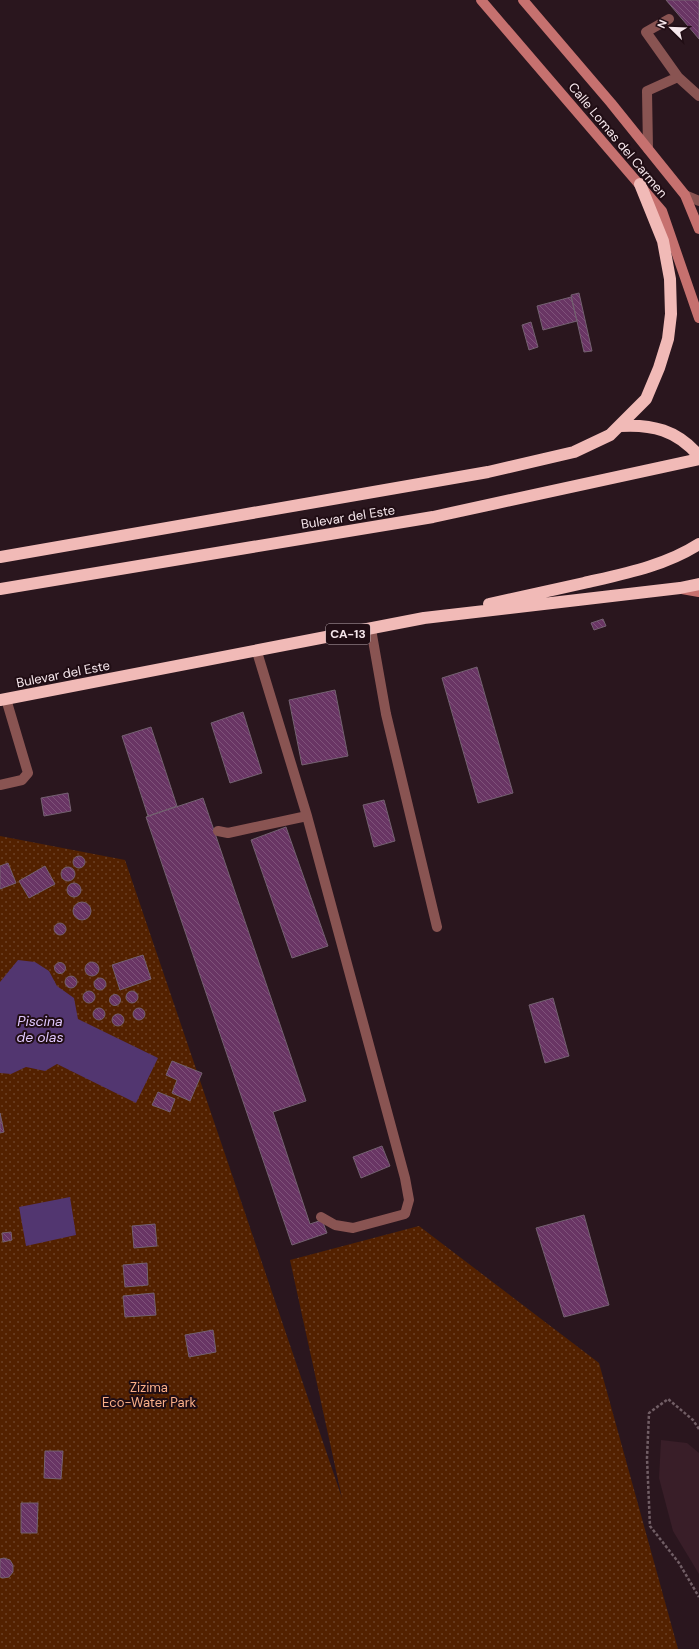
<svg xmlns="http://www.w3.org/2000/svg" width="699" height="1649" font-family="'DM Sans',sans-serif">
<defs>
<pattern id="park-dots" width="8" height="8" patternUnits="userSpaceOnUse"><rect width="8" height="8" fill="#532100"/><path d="M2 2h.1M6 6h.1" fill="none" stroke="#6c4126" stroke-width="1.8" stroke-linecap="round"/></pattern>
<pattern id="building-back-hatch" width="6" height="6" patternUnits="userSpaceOnUse"><rect width="6" height="6" fill="#693564"/><path d="M-1 5l2 2M0 0l6 6M5-1l2 2" fill="none" stroke="#7f527a"/></pattern>
</defs>
<rect width="100%" height="100%" fill="#2a161e"/>
<!-- built -->
<path fill="#391e28" d="M661,1440L687,1443L699,1453V1574L673,1531L659,1478Z"/>
<!-- park -->
<path fill="url(#park-dots)" d="M0,836L125,860L342,1498L290,1260L419,1226L599,1363L678,1649H0Z"/>
<!-- water -->
<path fill="#523670" d="M18,960L35,962L49,971L57,986L74,998L78,1019L158,1058L136,1103L57,1064L45,1071L26,1067L11,1074L0,1073V982Z
M70,1197L76,1235L26,1246L19,1207Z"/>
<!-- building -->
<path fill="url(#building-back-hatch)" stroke="#746171" d="M666,0H699V39Z
M579,293L592,351L584,352L571,295Z
M571,297L577,321L543,330L537,306Z
M531,322L538,347L529,350L522,325Z
M603,619L606,626L594,630L591,623Z
M477,667L513,793L478,803L442,678Z
M335,690L348,756L302,765L289,700Z
M243,712L262,773L230,783L211,723Z
M151,727L177,806L148,816L122,736Z
M68,793L71,811L44,816L41,798Z
M203,798L306,1101L273,1112L310,1224L322,1220L327,1233L292,1245L146,817Z
M384,800L395,841L374,847L363,805Z
M286,827L328,946L292,958L251,840Z
M73 862a6 6 0 1 1 12 0a6 6 0 1 1-12 0Z
M8,863L16,883L0,889V866Z
M45,866L55,884L29,898L19,881Z
M61 874a7 7 0 1 1 14 0a7 7 0 1 1-14 0Z
M67 890a7 7 0 1 1 14 0a7 7 0 1 1-14 0Z
M73 911a9 9 0 1 1 18 0a9 9 0 1 1-18 0Z
M54 929a6 6 0 1 1 12 0a6 6 0 1 1-12 0Z
M143,955L151,979L120,990L112,965Z
M85 969a7 7 0 1 1 14 0a7 7 0 1 1-14 0Z
M54.5 968a5.5 5.5 0 1 1 11 0a5.5 5.5 0 1 1-11 0Z
M65 982a6 6 0 1 1 12 0a6 6 0 1 1-12 0Z
M94 984a6 6 0 1 1 12 0a6 6 0 1 1-12 0Z
M83 997a6 6 0 1 1 12 0a6 6 0 1 1-12 0Z
M126 997a6 6 0 1 1 12 0a6 6 0 1 1-12 0Z
M109.5 1000a5.5 5.5 0 1 1 11 0a5.5 5.5 0 1 1-11 0Z
M553,998L569,1056L545,1063L529,1005Z
M133 1014a6 6 0 1 1 12 0a6 6 0 1 1-12 0Z
M93 1014a6 6 0 1 1 12 0a6 6 0 1 1-12 0Z
M112 1020a6 6 0 1 1 12 0a6 6 0 1 1-12 0Z
M172,1061L202,1073L190,1101L172,1093L177,1080L166,1075Z
M158,1092L175,1099L170,1112L152,1105Z
M0,1113L4,1132L0,1133Z
M382,1146L390,1166L361,1178L353,1157Z
M584,1215L609,1305L564,1317L536,1228Z
M155,1224L157,1246L134,1248L132,1226Z
M11,1232L12,1240L3,1242L2,1233Z
M147,1263L148,1285L125,1287L123,1265Z
M154,1293L156,1315L125,1317L123,1296Z
M213,1330L216,1352L189,1357L185,1335Z
M45,1451H63L61,1479L44,1478Z
M21,1503H38L37,1533H21Z
M4,1558L10,1560L13,1565V1572L9,1577L3,1578L0,1577V1559Z"/>
<g fill="none" stroke-linecap="round" stroke-linejoin="round">
<!-- path -->
<path stroke="#715e65" stroke-width="2.5" stroke-dasharray="3 2" stroke-linecap="butt" d="M699,1429L693,1420L668,1399L649,1413L647,1458L650,1526L679,1563L699,1597"/>
<!-- lane -->
<path stroke="#895452" stroke-width="10" d="M669,19L646,32L678,77
M648,149L647,91L678,77L699,96
M685,195L699,201
M371,629L386,714L437,927
M257,652L307,816L405,1178L409,1200L405,1214L353,1228L335,1225L321,1217
M0,785L22,780L28,773L6,699
M218,831L228,833L307,816"/>
<!-- secondary -->
<path stroke="#c6716f" stroke-width="10" d="M481,0L662,211L699,318
M523,0L611,103L685,195L699,229
M682,589L699,592"/>
<!-- highway -->
<path stroke="#f1bab7" stroke-width="12" d="M620,426C652,424 677,430 699,456
M0,557L488,472L574,452L610,435L646,399L659,368L668,339L671,314L670,279L663,241L640,184
M0,589L433,517L699,459
M489,604C521,597 553,590 584,583C623,574 665,566 699,544
M0,700L424,618L680,588L699,584"/>
</g>
<g text-anchor="middle" dominant-baseline="central" stroke-width="4" stroke-linejoin="round" paint-order="stroke">
<!-- shield labels -->
<rect fill="#200d14" stroke="#b6a6ac" stroke-width="1" x="326" y="624" width="44" height="20" rx="3"/>
<g font-size="12" font-weight="bold" fill="#f7e8ed">
<text x="348" y="634">CA-13</text>
</g>
<!-- street labels -->
<g font-size="13" fill="#f7e8ed" stroke="#200d14">
<text transform="translate(618 140) rotate(50)">Calle Lomas del Carmen</text>
<text transform="translate(348 517) rotate(-9)">Bulevar del Este</text>
<text transform="translate(63 674) rotate(-11)">Bulevar del Este</text>
</g>
<!-- park labels -->
<g font-size="13" fill="#fbb089" stroke="#200d14">
<text x="149" y="1387">Zizima<tspan x="149" dy="15">Eco-Water Park</tspan></text>
</g>
<!-- water labels -->
<g font-size="14" font-style="italic" fill="#dfc7fd" stroke="#200d14">
<text x="40" y="1021">Piscina<tspan x="40" dy="16">de olas</tspan></text>
</g>
</g>
<!-- north arrow -->
<g transform="translate(671 28) rotate(293)" stroke="#200d14" stroke-width="3" paint-order="stroke">
<path d="M0-3L7 15L0 10L-7 15Z" fill="#f7e8ed"/>
<text y="-6" font-size="11" font-weight="bold" text-anchor="middle" fill="#f7e8ed">N</text>
</g>
</svg>
